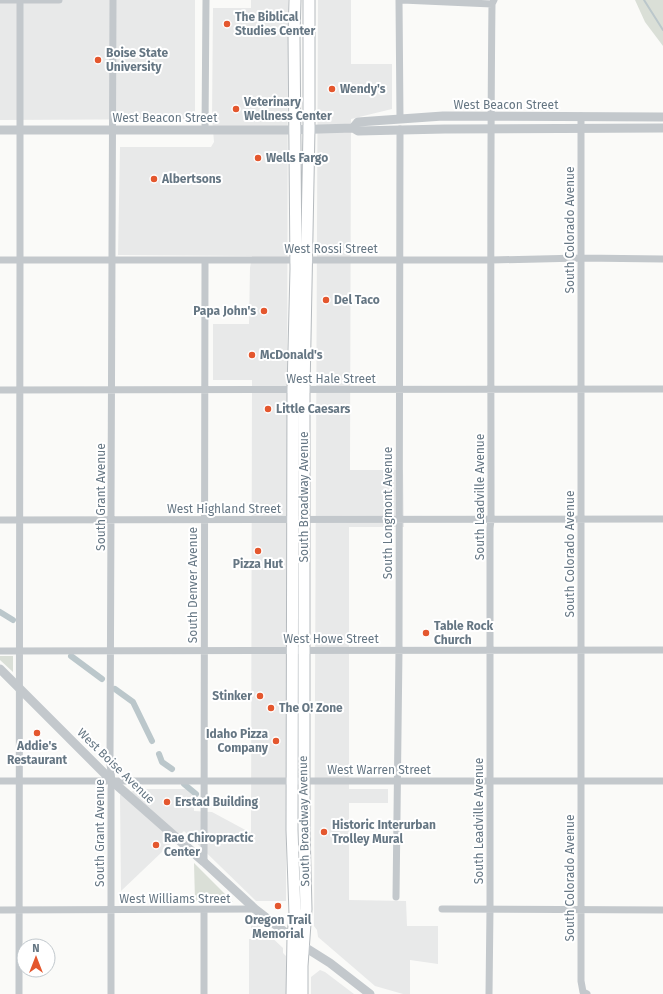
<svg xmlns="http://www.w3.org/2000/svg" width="663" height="994" font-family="'Fira Sans',sans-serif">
<rect width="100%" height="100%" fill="#fafaf8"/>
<!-- built -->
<path fill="#e8e9e9" d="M0,0H195V119L0,120Z
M251,0H288L286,901H256L184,831L121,891L120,795L140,789H194V811L212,812L251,833L252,380H213V324H249L250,268L252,256L118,255L120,147H211L214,142L212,118L213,8H251Z
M318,0H351V64H392V109L351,119L350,470H403L404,527H349V789H388V803H349V900L406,901L407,926H438V964L410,960V994H403L375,986L318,937L317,930L314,926Z
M251,918L283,948V953L286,956V994H249V939H251Z
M320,970L325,972L354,994H311V977Z"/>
<!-- green -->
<path fill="#dadfd7" d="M635,0H663V46L645,22Z
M0,656H13V672L0,660Z
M194,863L233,902L195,901Z"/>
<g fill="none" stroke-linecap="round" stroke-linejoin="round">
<!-- stream -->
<path stroke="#bbc7cb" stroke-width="2" d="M644,0L663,30"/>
<!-- canal -->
<path stroke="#bbc7cb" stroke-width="6" d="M0,612L13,620
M71,656L102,679
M115,689L133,702L152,741
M159,754L162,762L172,769
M184,784L196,794"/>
<defs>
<path id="primary" d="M292,994L293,937L295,914L292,830L293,390L296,269L294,35L295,0
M302,994V966L306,909L304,829V390L309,129V0"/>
</defs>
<!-- primary casing -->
<use href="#primary" stroke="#b5babe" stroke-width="13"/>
<!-- minor -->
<path stroke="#c3c8cc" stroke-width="7" d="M0,0H59
M399,0L400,118
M402,0L492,4
M581,116V981L583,992L587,994
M205,130L206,0
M0,260H492L581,258L663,259
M0,390L663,389
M0,520L663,519
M0,651L663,650
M0,781H663
M204,862L205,260
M396,897L399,650L400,129
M442,909L663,910
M0,910L255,909
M19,994L20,254V0
M111,994V789L112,781L110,764L113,0
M204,994V910
M489,994L490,909V528L491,520C491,348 490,176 492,4L494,0"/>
<!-- tertiary -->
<path stroke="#c3c8cc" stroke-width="9" d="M353,128L358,122L443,116L663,117
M0,130H287L353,128L358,131L445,129L663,128
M0,669L112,781L204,862L255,909L303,946L330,963L370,994"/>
<!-- primary -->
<use href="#primary" stroke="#fff" stroke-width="11"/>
</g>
<!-- markers -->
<g fill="#e4572e" stroke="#fff" stroke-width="1.5">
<circle cx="227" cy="24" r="4"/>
<circle cx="98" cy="60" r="4"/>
<circle cx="332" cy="89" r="4"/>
<circle cx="236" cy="109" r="4"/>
<circle cx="258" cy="158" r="4"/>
<circle cx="154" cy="179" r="4"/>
<circle cx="326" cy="300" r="4"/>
<circle cx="264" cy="311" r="4"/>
<circle cx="252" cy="355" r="4"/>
<circle cx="268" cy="409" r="4"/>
<circle cx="258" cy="551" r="4"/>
<circle cx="426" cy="633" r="4"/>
<circle cx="260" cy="696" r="4"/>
<circle cx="271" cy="708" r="4"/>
<circle cx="37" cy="733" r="4"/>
<circle cx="276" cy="741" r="4"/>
<circle cx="167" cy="802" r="4"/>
<circle cx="324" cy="832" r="4"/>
<circle cx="156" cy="845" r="4"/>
<circle cx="278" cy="906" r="4"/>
</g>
<g text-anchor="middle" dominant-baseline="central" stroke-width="4" stroke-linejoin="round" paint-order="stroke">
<!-- poi labels -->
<g font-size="12" font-weight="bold" fill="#657683" stroke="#fff" text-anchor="start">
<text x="235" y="17">The Biblical<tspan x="235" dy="14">Studies Center</tspan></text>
<text x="106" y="53">Boise State<tspan x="106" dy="14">University</tspan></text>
<text x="340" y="89">Wendy's</text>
<text x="244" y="102">Veterinary<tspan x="244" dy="14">Wellness Center</tspan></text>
<text x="266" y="158">Wells Fargo</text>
<text x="162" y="179">Albertsons</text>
<text x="334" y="300">Del Taco</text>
<text x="256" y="311" text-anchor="end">Papa John's</text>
<text x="260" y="355">McDonald's</text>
<text x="276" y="409">Little Caesars</text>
<text x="258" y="564" text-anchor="middle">Pizza Hut</text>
<text x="434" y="626">Table Rock<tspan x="434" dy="14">Church</tspan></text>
<text x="252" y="696" text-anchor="end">Stinker</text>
<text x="279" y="708">The O! Zone</text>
<text x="268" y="734" text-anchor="end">Idaho Pizza<tspan x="268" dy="14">Company</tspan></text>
<text x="37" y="746" text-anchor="middle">Addie's<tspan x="37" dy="14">Restaurant</tspan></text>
<text x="175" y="802">Erstad Building</text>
<text x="332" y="825">Historic Interurban<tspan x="332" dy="14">Trolley Mural</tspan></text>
<text x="164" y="838">Rae Chiropractic<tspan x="164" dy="14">Center</tspan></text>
<text x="278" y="920" text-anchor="middle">Oregon Trail<tspan x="278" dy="14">Memorial</tspan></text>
</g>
<!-- street labels -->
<g font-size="12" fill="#657683" stroke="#fff">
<text x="506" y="105">West Beacon Street</text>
<text x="165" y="118">West Beacon Street</text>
<text transform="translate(570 230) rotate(-90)">South Colorado Avenue</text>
<text x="331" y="249">West Rossi Street</text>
<text x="331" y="379">West Hale Street</text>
<text transform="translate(101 497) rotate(-90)">South Grant Avenue</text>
<text transform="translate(304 497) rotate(-90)">South Broadway Avenue</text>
<text transform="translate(480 497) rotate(-90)">South Leadville Avenue</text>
<text x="224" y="509">West Highland Street</text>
<text transform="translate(388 513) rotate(-90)">South Longmont Avenue</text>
<text transform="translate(570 554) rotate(-90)">South Colorado Avenue</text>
<text transform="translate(193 585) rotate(-90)">South Denver Avenue</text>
<text x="331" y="639">West Howe Street</text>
<text transform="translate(116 766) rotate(44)">West Boise Avenue</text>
<text x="379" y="770">West Warren Street</text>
<text transform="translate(304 821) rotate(-91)">South Broadway Avenue</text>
<text transform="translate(479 821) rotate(-90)">South Leadville Avenue</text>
<text transform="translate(100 833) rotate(-90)">South Grant Avenue</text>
<text transform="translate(570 878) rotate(-90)">South Colorado Avenue</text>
<text x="175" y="899">West Williams Street</text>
</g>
</g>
<!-- north arrow -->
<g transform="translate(36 958)"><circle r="19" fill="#ffffff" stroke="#c1c8cd"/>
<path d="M0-3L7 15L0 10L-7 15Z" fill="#e4572e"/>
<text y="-6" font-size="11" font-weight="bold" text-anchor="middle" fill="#657683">N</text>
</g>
</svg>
